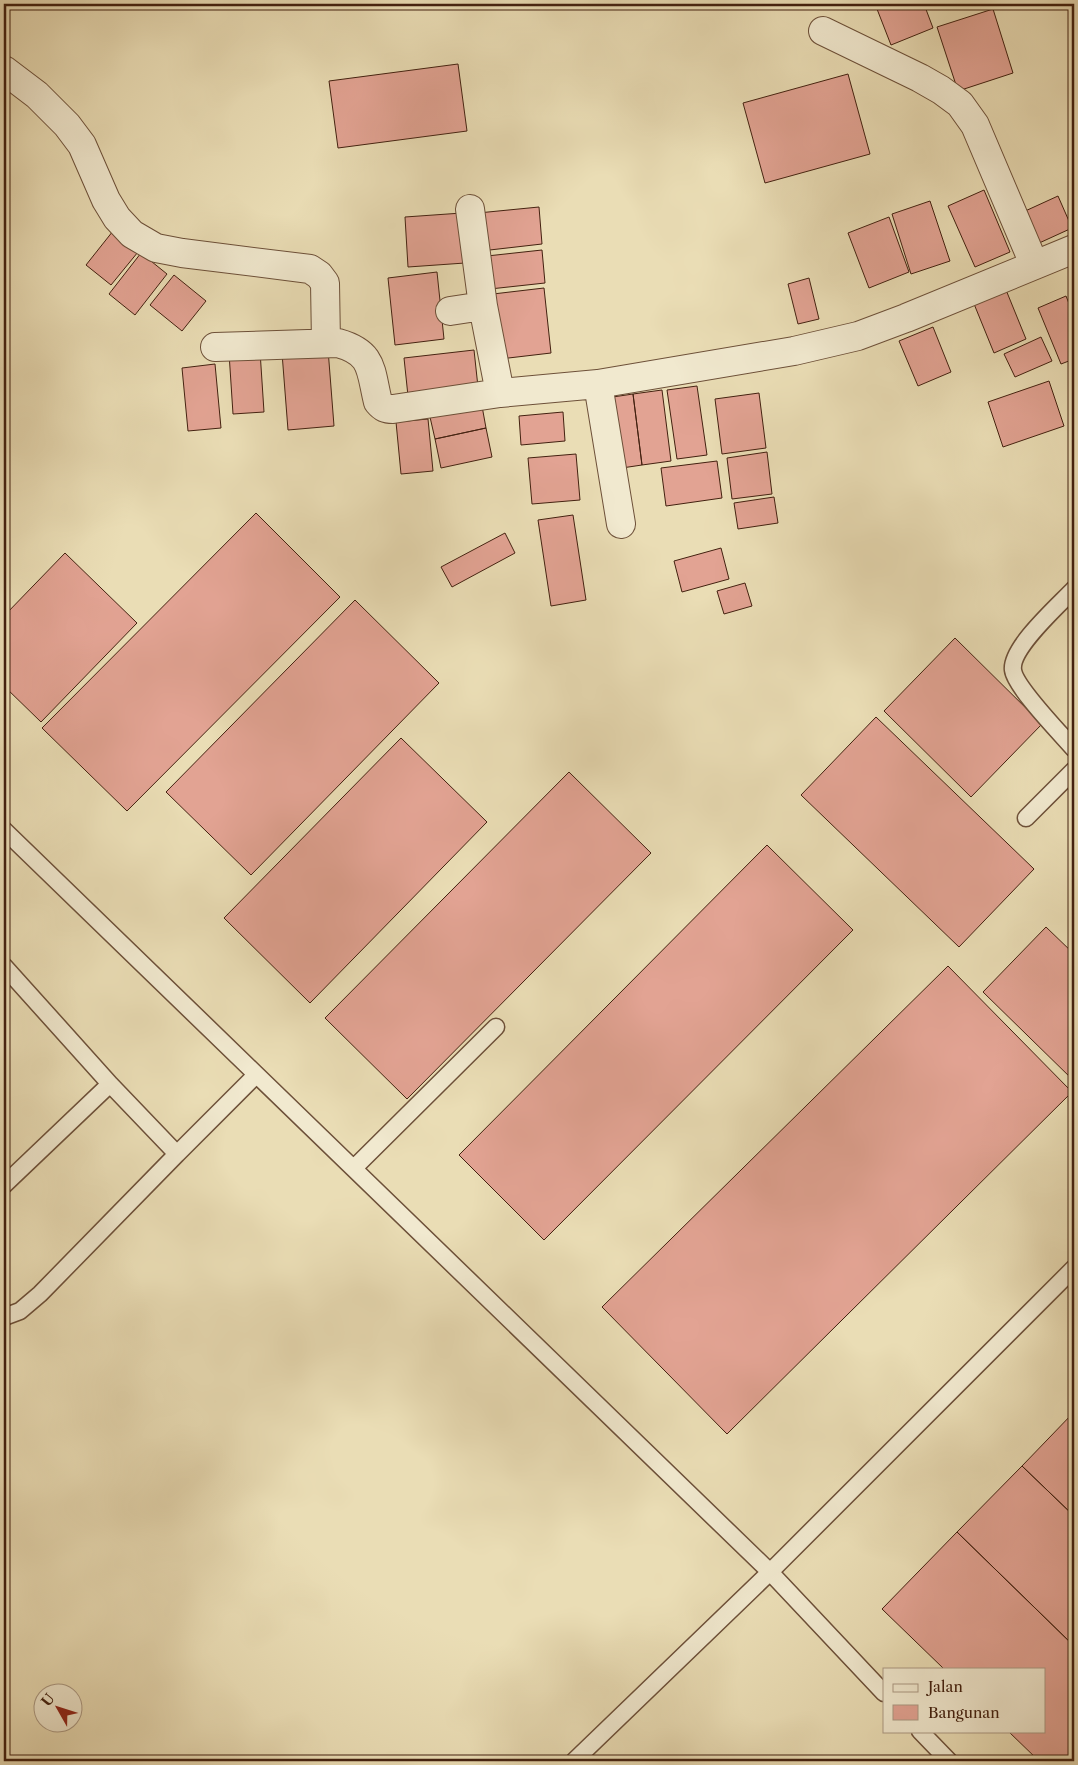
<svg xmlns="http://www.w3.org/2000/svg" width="1078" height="1765" font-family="'Libre Caslon Text',serif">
<rect width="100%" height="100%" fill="#eaddb5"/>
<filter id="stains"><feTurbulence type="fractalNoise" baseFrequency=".004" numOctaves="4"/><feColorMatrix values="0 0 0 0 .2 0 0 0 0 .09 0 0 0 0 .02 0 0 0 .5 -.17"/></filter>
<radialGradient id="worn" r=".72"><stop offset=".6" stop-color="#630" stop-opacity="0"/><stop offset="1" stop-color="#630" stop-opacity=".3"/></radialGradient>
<!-- building -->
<path fill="#e2a393" stroke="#432110" d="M891,4H924L933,28L891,45L877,9Z
M993,9L1013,73L958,91L937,27Z
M458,64L467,131L338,148L329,81Z
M848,74L870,154L765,183L743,103Z
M984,190L1010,252L975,267L948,206Z
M1058,196L1072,228L1037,244L1023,212Z
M930,201L950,261L911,274L892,214Z
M539,207L542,244L481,251L478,213Z
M462,213L465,263L408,267L405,217Z
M889,217L909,272L869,288L848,233Z
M113,231L138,252L111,285L86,265Z
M542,250L545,283L490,289L487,256Z
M141,253L167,274L135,315L109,294Z
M437,272L444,339L395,345L388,278Z
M174,275L206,301L182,331L150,305Z
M809,278L819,319L798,324L788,284Z
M1004,285L1026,339L994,353L972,299Z
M544,288L551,353L500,359L493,294Z
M1066,296L1074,316V359L1061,364L1038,308Z
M933,327L951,372L918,386L899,341Z
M1041,337L1052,361L1015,377L1004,354Z
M328,349L334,426L288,430L282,353Z
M474,350L478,387L408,396L404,358Z
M260,351L264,412L233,414L229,353Z
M215,364L221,428L188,431L182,368Z
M1049,381L1064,426L1003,447L988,402Z
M697,386L707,455L677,459L667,390Z
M662,390L671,461L642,465L633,394Z
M759,393L766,448L722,454L715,399Z
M633,394L642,465L615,469L606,398Z
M482,406L486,428L435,439L430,417Z
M563,412L565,441L521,445L519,416Z
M428,419L433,471L401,474L396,422Z
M486,428L492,457L441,468L435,439Z
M767,452L772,494L732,499L727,458Z
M576,454L580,500L532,504L528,458Z
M717,461L722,498L666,506L661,468Z
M774,497L778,523L738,529L734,503Z
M256,513L340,597L127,811L42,728Z
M573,515L586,600L551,606L538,520Z
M505,533L515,553L452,587L441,567Z
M721,548L729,579L682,592L674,561Z
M65,553L137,623L41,722L4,686V616Z
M745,583L752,606L724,614L717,591Z
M355,600L439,683L251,875L166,792Z
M955,638L1042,724L971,797L884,711Z
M876,717L1034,869L959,947L801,795Z
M401,738L487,822L310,1003L224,918Z
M569,772L651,853L407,1099L325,1018Z
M767,845L853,930L544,1240L459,1155Z
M1046,927L1074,954V1081L983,992Z
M948,966L1072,1092L727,1434L602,1307Z
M1074,1412V1516L1022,1466Z
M1022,1466L1074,1516V1646L957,1532Z
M957,1532L1074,1646V1761H1039L1008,1731H1044V1669H944L882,1609Z"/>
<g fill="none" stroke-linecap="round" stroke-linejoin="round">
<defs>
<path id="lane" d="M1074,589C1059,605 1010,648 1013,670C1015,687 1061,734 1074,749
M1026,818L1074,770
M4,830L770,1572L884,1693
M4,966L110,1084L177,1154L256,1075
M354,1168L496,1027
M4,1185L110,1084
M4,1317L20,1311L40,1294L177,1154
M920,1731L949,1761
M574,1761L770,1572L1074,1268"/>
<path id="street" d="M823,31L920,78L941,90L960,104L975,125L1034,264
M4,70L37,95L67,125L82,145L106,200L117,218L132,234L156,248L182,253L310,269L319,275L325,283L326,343
M470,209L483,306
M450,311L483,306L500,393
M215,347L338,343C374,353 370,370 378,402C383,408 386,409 393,409L500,393L598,384L794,351L858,336L906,318L1074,249
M598,384L621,524"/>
</defs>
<!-- lane casing -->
<use href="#lane" stroke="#6d5039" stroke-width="19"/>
<!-- street casing -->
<use href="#street" stroke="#6d5039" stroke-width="30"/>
<!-- lane -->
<use href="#lane" stroke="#f1e9cf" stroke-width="16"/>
<!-- street -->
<use href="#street" stroke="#f1e9cf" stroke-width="28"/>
</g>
<!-- margin -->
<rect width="1078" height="1765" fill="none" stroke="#eaddb5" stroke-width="20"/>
<rect x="5" y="5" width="1068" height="1755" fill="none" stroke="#432110" stroke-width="2.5"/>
<rect x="10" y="10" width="1058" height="1745" fill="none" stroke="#432110"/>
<!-- legend -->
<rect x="883" y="1668" width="162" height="65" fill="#f1e9cf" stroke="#ab9983"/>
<rect x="893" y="1684" width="25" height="8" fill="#f1e9cf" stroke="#ab9983"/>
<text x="928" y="1692" font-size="15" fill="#432110">Jalan</text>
<rect x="893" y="1705" width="25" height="15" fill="#e2a393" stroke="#ab9983"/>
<text x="928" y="1718" font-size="15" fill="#432110">Bangunan</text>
<!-- north arrow -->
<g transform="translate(58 1708) rotate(309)"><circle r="24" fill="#f1e9cf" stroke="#ab9983"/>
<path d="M0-4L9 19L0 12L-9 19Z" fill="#8f2418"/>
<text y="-8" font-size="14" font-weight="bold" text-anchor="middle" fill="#432110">U</text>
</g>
<rect width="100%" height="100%" filter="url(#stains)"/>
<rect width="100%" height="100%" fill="url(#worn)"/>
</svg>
